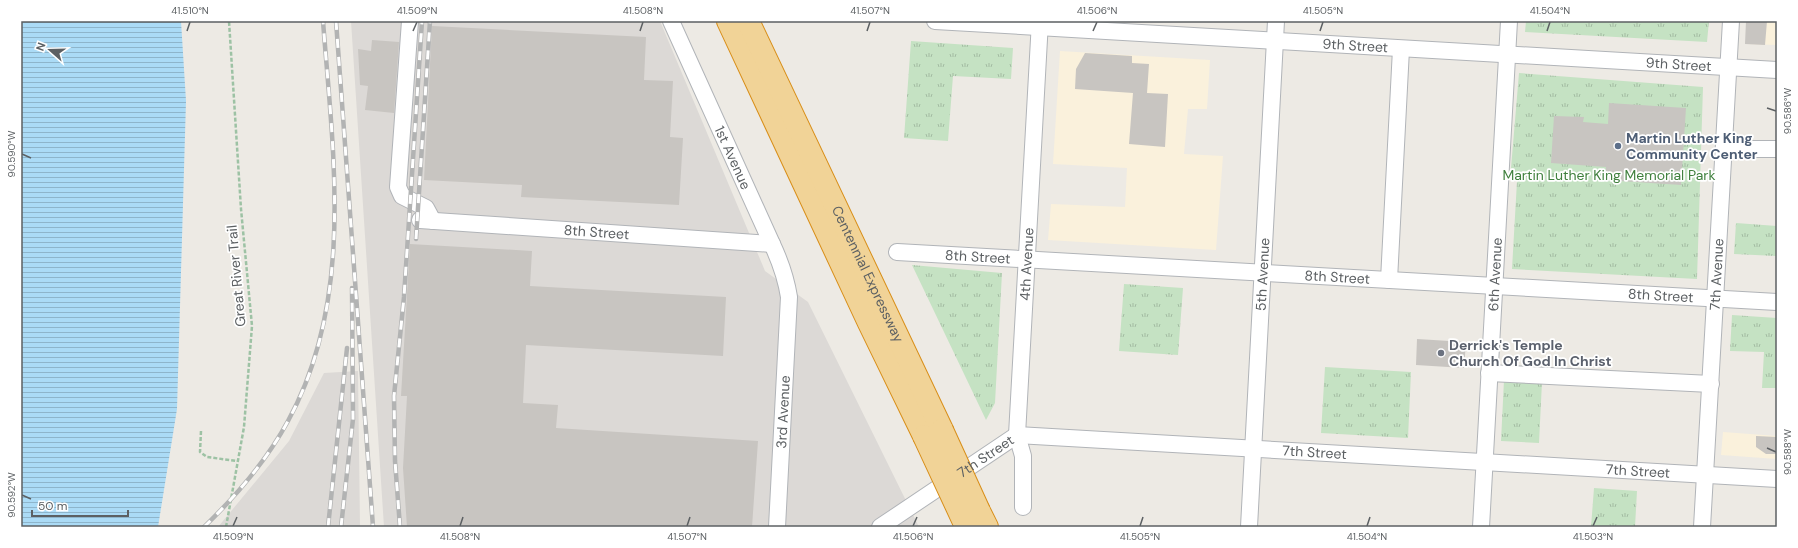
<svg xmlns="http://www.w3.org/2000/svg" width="1798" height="548" font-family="'DM Sans',sans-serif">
<defs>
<pattern id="park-tufts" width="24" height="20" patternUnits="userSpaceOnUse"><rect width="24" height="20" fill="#c5e2c3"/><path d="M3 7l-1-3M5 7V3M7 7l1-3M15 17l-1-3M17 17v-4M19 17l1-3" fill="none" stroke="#a3bba2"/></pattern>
<pattern id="water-rules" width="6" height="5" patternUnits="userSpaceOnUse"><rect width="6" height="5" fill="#abdbf6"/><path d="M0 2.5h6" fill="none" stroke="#8eb5cb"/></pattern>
</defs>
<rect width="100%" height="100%" fill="#edeae4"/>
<!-- commercial -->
<path fill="#faf1dc" d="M1747,21H1777V45L1746,44Z
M1060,51L1210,60L1207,109H1188L1184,154L1223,156L1216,250L1048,240L1051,204L1125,207L1127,168L1053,164Z
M1723,432L1777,436V459L1721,455Z"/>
<!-- industrial -->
<path fill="#dcd9d6" d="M351,21H660L765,271L808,302L919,527H384Z
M358,371L360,527H218L289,441L324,373Z"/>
<!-- park -->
<path fill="url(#park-tufts)" d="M1526,21H1709L1707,42L1525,32Z
M911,41L1013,48L1011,79L953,76L948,141L904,138Z
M1519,73L1703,87L1697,279L1512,269L1517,181L1513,179L1511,168Z
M1736,223L1777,226L1776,256L1734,254Z
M912,265L1002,273L995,403L986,420Z
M1124,284L1183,288L1178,355L1119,351Z
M1732,315L1777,318V388H1762L1764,352L1730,351Z
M1325,367L1411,372L1408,438L1321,433Z
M1504,380L1542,382L1539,443L1501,441Z
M1594,488L1637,491L1635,527H1591Z"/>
<!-- water -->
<path fill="url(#water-rules)" d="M21,21H181L186,101L177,409L158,527H21Z"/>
<!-- building -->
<path fill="#c8c5c1" d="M1746,21H1767L1765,45L1745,44Z
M432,26L646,37L644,80L673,81L670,137L683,138L679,205L521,197L522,185L424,180Z
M372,40L399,42L394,113L365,110L368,86L360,85L358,49L371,51Z
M1085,53L1132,56V63L1149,64L1147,93L1168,94L1165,147L1129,144L1133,93L1075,89L1076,69Z
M1609,103L1686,108L1681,185L1605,180L1606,167L1551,163L1554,116L1584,117L1583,122L1608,124Z
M410,244L532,251L530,286L726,297L723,356L526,345L523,403L558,405L556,428L758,441L752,527H407L403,468L407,396H401Z
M1417,339L1466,342L1464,368L1416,365Z
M1756,436L1777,437V454H1766L1756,447Z"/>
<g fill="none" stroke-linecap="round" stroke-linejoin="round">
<defs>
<g id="minor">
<path d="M410,21L398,187L402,196L426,208L433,221"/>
<path id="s1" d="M671,21L772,244C780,261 786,278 789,297L777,527"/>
<path id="s2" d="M935,21L1777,70"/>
<path d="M1724,149H1777"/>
<path id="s3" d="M420,220L772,244"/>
<path id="s4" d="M897,252L1777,302"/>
<path d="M1389,280L1401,49"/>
<path d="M1489,373L1711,384"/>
<path id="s5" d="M1023,507V456L1017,435L1040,21"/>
<path id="s6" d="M880,527L1017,435L1777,479"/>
<path id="s7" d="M1249,527L1276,21"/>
<path id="s8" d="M1481,527L1509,21"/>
<path id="s9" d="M1702,527L1731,21"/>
</g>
<g id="highway">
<path d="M728,21L869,323L924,436"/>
<path id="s10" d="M748,21L942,430"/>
<path d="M979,511L987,527"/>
</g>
</defs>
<!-- minor casing -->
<use href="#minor" stroke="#b1b4b8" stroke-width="18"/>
<!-- highway casing -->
<use href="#highway" stroke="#d88e18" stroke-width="24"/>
<!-- path -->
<path stroke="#9dc2a4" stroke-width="2.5" stroke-dasharray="4 2" stroke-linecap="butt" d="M201,431L200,452L207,457L237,461
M226,527L244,427L252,326L241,209L229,21"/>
<!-- minor -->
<use href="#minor" stroke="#fff" stroke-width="16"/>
<!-- highway -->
<use href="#highway" stroke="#f1d397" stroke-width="22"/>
<defs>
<path id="rail" d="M336,21L373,527
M416,239L430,21
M204,527C236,496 267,460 288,421C355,299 333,153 323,21
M328,527L347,348
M341,527L353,419L352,288
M400,527L395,461L394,396L404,297L422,21"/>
</defs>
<!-- rail casing -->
<use href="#rail" stroke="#b2b3b3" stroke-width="4.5"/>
<!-- rail -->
<use href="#rail" stroke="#fff" stroke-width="3" stroke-dasharray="9" stroke-linecap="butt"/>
<defs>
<path id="highway-bridge" d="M942,430L979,511
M924,436L964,522"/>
</defs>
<!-- highway-bridge casing -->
<use href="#highway-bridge" stroke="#d88e18" stroke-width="24" stroke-linecap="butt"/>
<!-- highway-bridge -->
<use href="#highway-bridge" stroke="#f1d397" stroke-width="22"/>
</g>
<!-- ticks -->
<path fill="none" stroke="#5c6063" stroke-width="1.5" d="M187,31L190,22M413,31L417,22M640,31L643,22M867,31L870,22M1093,31L1097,22M1320,31L1323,22M1547,31L1550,22M1767,108L1776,111M22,154L31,158M1767,448L1776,452M22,495L31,499M233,526L237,517M460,526L463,517M687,526L690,517M913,526L917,517M1140,526L1143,517M1367,526L1370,517M1593,526L1597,517"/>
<!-- markers -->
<circle fill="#5c6f8a" stroke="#fff" stroke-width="1.5" cx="1618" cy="146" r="4"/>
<circle fill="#6b7280" stroke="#fff" stroke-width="1.5" cx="1441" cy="353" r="4"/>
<g text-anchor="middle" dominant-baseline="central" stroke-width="3.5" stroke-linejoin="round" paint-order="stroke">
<!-- street labels -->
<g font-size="14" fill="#5c6063" stroke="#fff">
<text stroke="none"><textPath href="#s2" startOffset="421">9th Street</textPath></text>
<text stroke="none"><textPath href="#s2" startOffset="745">9th Street</textPath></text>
<text stroke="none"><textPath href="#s1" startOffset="150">1st Avenue</textPath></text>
<text stroke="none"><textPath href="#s3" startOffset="177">8th Street</textPath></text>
<text stroke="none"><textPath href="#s4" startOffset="81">8th Street</textPath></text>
<text stroke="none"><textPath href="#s5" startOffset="244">4th Avenue</textPath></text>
<text stroke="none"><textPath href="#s10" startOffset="280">Centennial Expressway</textPath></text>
<text stroke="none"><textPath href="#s7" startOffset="253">5th Avenue</textPath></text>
<text stroke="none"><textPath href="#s8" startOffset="253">6th Avenue</textPath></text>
<text stroke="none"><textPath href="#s9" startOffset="253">7th Avenue</textPath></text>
<text transform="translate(236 276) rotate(-95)">Great River Trail</text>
<text stroke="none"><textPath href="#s4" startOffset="441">8th Street</textPath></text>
<text stroke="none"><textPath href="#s4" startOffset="765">8th Street</textPath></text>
<text transform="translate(783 412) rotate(-87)">3rd Avenue</text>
<text stroke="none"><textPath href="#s6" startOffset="463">7th Street</textPath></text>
<text stroke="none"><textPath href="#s6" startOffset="127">7th Street</textPath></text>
<text stroke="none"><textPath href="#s6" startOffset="787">7th Street</textPath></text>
</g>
<!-- service labels -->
<g font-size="14" font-weight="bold" fill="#4e5e75" stroke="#fff" text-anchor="start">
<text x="1626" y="138">Martin Luther King<tspan x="1626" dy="16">Community Center</tspan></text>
</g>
<!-- park labels -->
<g font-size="14" fill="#40803e" stroke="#fff">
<text x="1609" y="175">Martin Luther King Memorial Park</text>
</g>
<!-- worship labels -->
<g font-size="14" font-weight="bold" fill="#5b616d" stroke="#fff" text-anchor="start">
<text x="1449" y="345">Derrick's Temple<tspan x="1449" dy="16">Church Of God In Christ</tspan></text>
</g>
</g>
<!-- border -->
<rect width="1798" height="548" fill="none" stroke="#ffffff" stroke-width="44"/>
<!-- north arrow -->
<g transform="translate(50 50) rotate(290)" stroke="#ffffff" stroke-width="3" paint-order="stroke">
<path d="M0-3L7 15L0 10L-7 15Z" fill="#5c6063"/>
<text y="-6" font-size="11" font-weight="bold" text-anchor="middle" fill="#5c6063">N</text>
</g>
<!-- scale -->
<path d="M32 510v6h96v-6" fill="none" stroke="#5c6063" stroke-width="2"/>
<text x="38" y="510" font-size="12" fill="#5c6063" stroke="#ffffff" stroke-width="3" paint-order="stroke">50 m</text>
<rect x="22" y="22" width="1754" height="504" fill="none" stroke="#5c6063" stroke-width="1.5"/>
<g font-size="10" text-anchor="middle" fill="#5c6063">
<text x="190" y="14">41.510°N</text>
<text x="417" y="14">41.509°N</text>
<text x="643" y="14">41.508°N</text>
<text x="870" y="14">41.507°N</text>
<text x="1097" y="14">41.506°N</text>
<text x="1323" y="14">41.505°N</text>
<text x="1550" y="14">41.504°N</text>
<text transform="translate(1787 111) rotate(-90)" y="4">90.586°W</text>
<text transform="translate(11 154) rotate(-90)" y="4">90.590°W</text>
<text transform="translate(1787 452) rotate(-90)" y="4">90.588°W</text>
<text transform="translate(11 495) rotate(-90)" y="4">90.592°W</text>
<text x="233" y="540">41.509°N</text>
<text x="460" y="540">41.508°N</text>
<text x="687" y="540">41.507°N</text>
<text x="913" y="540">41.506°N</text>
<text x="1140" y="540">41.505°N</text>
<text x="1367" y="540">41.504°N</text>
<text x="1593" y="540">41.503°N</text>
</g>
</svg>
